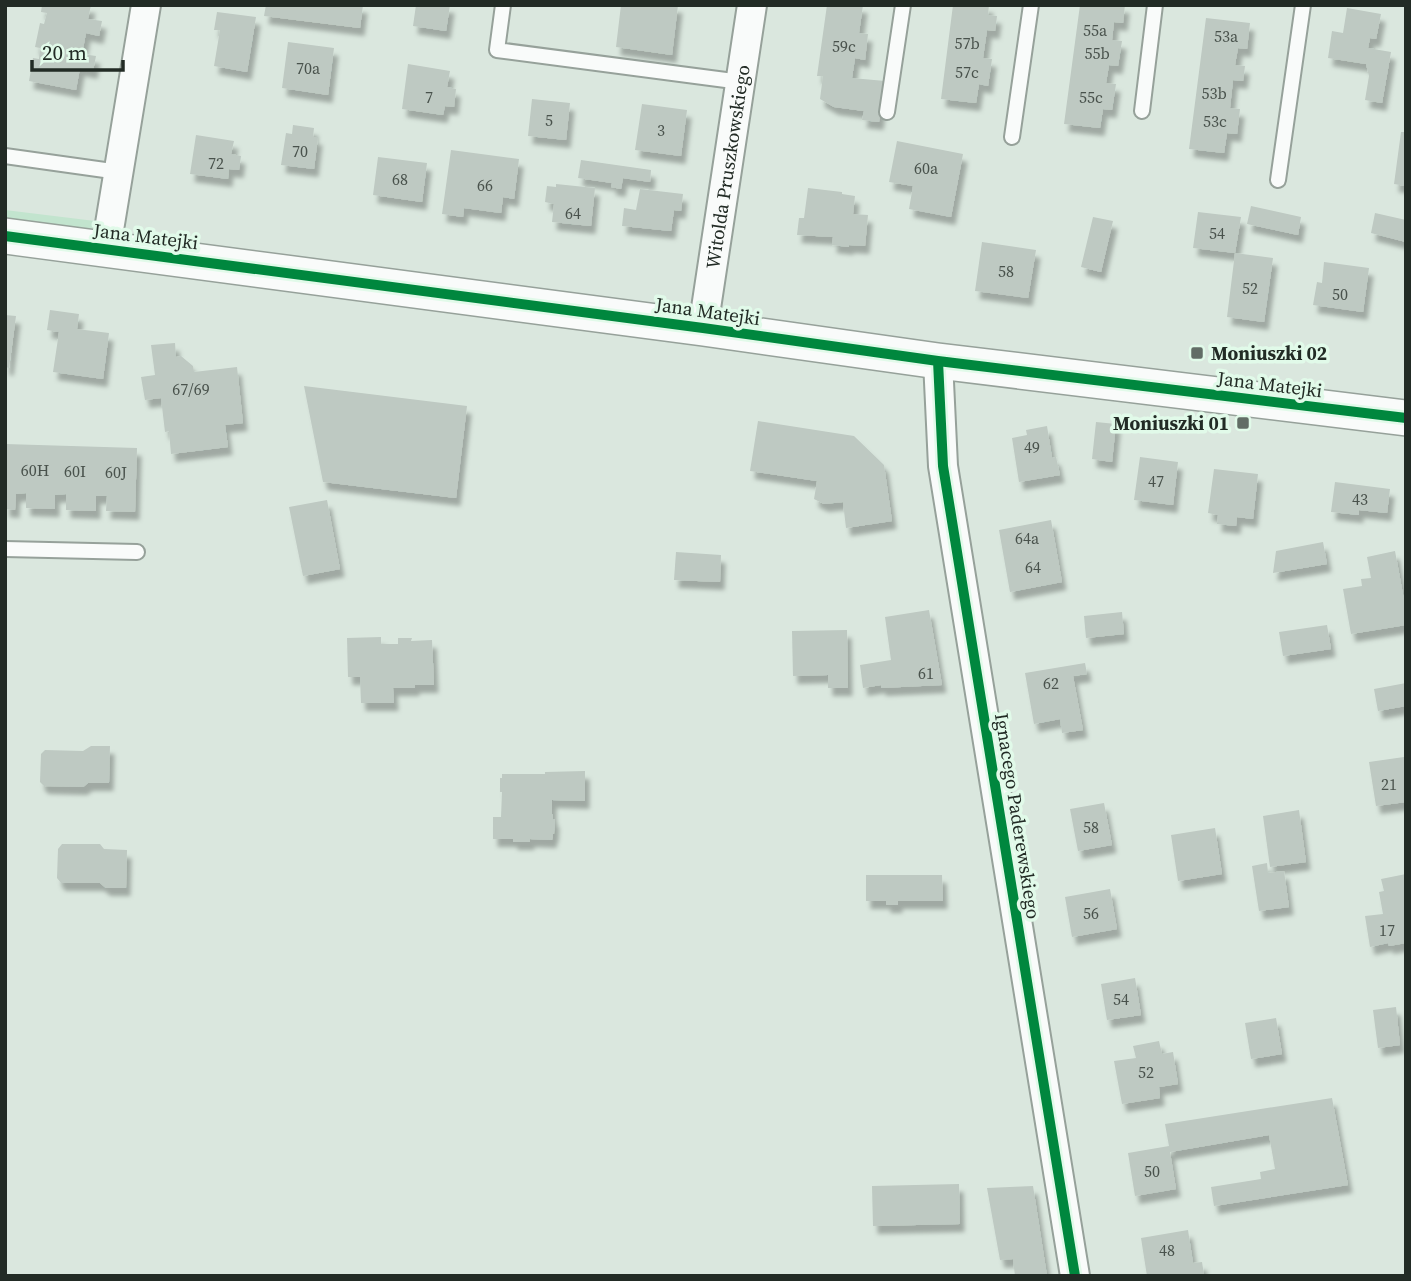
<svg xmlns="http://www.w3.org/2000/svg" width="1411" height="1281" font-family="'Source Serif 4',serif">
<defs>
<filter id="shadow"><feDropShadow dx="4.5" dy="8" stdDeviation="2" flood-color="#0004"/></filter>
</defs>
<rect width="100%" height="100%" fill="#dae7de"/>
<!-- green -->
<path fill="#c2e4ce" d="M5,210L95,221L93,228L81,230L5,220Z"/>
<!-- building -->
<path fill="#bec9c2" filter="url(#shadow)" d="M42,5H91L88,19L102,21L99,36L86,33L82,54L96,56L93,71L80,68L76,90L29,81L33,58L39,59L40,48L35,47L40,23L44,24L47,13L41,12Z
M266,5H363L360,28L264,16Z
M416,5H450L446,31L413,26Z
M621,5H678L672,55L616,47Z
M827,5H863L859,33L868,34L865,60L855,58L852,78L885,81L879,122L862,120L864,111L834,107L820,99L823,76H817Z
M953,5H989L988,15L997,16L995,31L987,30L983,58L992,59L988,86L979,84L976,103L941,99Z
M1080,5H1125L1123,23L1114,22L1112,40L1122,41L1118,66L1109,65L1106,83L1116,84L1112,110L1103,109L1100,128L1064,124Z
M1347,8L1381,14L1376,39L1370,38L1368,48L1391,52L1382,103L1365,100L1369,76L1366,64L1328,58L1332,31L1343,33Z
M217,12L256,17L247,72L214,66L220,30H214Z
M1206,18L1250,23L1247,49L1238,48L1235,65L1245,66L1243,81L1233,80L1230,108L1240,109L1237,134L1227,133L1224,153L1189,149Z
M288,42L334,48L328,95L282,88Z
M408,64L450,71L447,87L456,89L454,107L445,106L443,115L402,109Z
M532,99L570,103L566,140L528,136Z
M642,104L687,110L681,156L635,150Z
M293,125L314,128L313,137H318L314,169L281,165L286,133L292,134Z
M1401,132H1406V186L1394,184Z
M196,135L234,141L231,154L241,156L239,170L229,169L228,179L190,174Z
M897,141L963,154L951,217L909,209L913,186L889,182Z
M451,150L519,159L514,199L503,197L501,213L464,208L463,217L442,214Z
M378,157L427,163L422,202L373,195Z
M581,160L651,170L650,182L623,178L621,189L611,187L612,183L578,178Z
M556,184L595,188L591,226L552,222L554,204L545,202L547,186L556,187Z
M808,188L842,192V194L855,196L853,214L868,215L865,246L849,245V247L832,245L833,237L797,235L799,218H804Z
M640,189L683,194L681,211L674,210L671,231L622,226L624,208L636,210Z
M1251,206L1301,217L1298,235L1247,224Z
M1198,212L1241,217L1235,253L1193,248Z
M1375,213L1406,220V242L1371,233Z
M1093,217L1113,221L1101,272L1081,267Z
M982,242L1036,250L1028,298L975,291Z
M1235,253L1273,258L1264,322L1227,317Z
M1324,262L1369,268L1363,312L1313,305L1317,282L1322,283Z
M50,310L79,314L77,329L109,333L103,379L53,372L59,332L47,330Z
M5,315L16,316L9,368L5,367Z
M175,343L176,357L181,356L193,366L194,372L237,367L243,423L225,425L228,447L171,454L169,431L165,432L161,398L145,400L141,377L155,375L151,345Z
M304,386L467,406L456,498L323,482Z
M758,421L854,436L884,465L892,521L846,528L843,502L824,504L814,499L817,481L750,471Z
M1096,422L1116,424L1112,462L1092,459Z
M1047,426L1052,458L1056,457L1060,475L1019,482L1012,438L1027,435L1026,430Z
M5,444L137,448L135,512L106,511L107,496H96V511L66,510V494L55,495V509L26,508V493L16,494L15,510L5,509Z
M1140,457L1178,462L1173,505L1134,500Z
M1214,469L1258,474L1253,519L1237,517L1236,526L1217,524L1218,515L1208,513Z
M1335,482L1390,489L1387,513L1359,510V515L1331,512Z
M327,500L340,569L303,576L289,507Z
M1051,520L1062,582L1010,592L999,530Z
M1323,542L1327,564L1273,573L1276,551Z
M1395,551L1406,611V625L1351,634L1343,589L1362,586L1361,579L1371,578L1367,557Z
M676,552L721,555L720,582L674,580Z
M929,610L942,685L881,688V685L863,688L860,665L891,660L885,617Z
M1122,612L1124,634L1086,638L1084,616Z
M1327,625L1331,649L1283,656L1279,632Z
M847,630L848,688H828V675L793,676L792,631Z
M381,637V644H398V638H412L411,641L432,640L434,685H415V688H393L394,703H361L360,677H348L347,638Z
M1085,663L1087,674L1073,676L1083,730L1062,733L1060,719L1034,724L1025,673Z
M1406,683V706L1378,711L1374,689Z
M91,746H110L109,783H88L83,787L44,786L40,782L41,754L45,750L83,751Z
M1404,757L1406,802L1376,806L1369,762Z
M585,771V801L552,800V815L553,814V820L555,819L554,834H553L552,840L530,839V842H513V839H493V817H501L502,792H500V778H502V774H545V772Z
M1104,803L1112,845L1078,851L1070,809Z
M1299,810L1306,862L1270,867L1263,816Z
M1215,828L1222,874L1178,881L1171,835Z
M62,844H100L104,849L127,850L126,888H106L100,883H61L57,878L58,849Z
M1267,863L1268,873L1284,871L1289,907L1259,911L1252,866Z
M1406,874V943L1389,946L1388,943L1370,947L1365,916L1383,914L1379,892L1384,891L1381,879Z
M866,875H942L943,901H898V905H886V901H866Z
M1110,889L1117,929L1072,937L1065,897Z
M1135,978L1141,1015L1107,1020L1101,984Z
M1396,1007L1400,1045L1378,1048L1373,1010Z
M1276,1018L1282,1054L1251,1059L1245,1023Z
M1159,1041L1162,1054L1173,1052L1178,1084L1159,1087L1160,1098L1122,1104L1114,1061L1136,1058L1133,1046Z
M1332,1098L1348,1185L1214,1206L1211,1187L1261,1179L1260,1172L1275,1169L1269,1135L1170,1152L1176,1189L1135,1196L1128,1153L1169,1146L1165,1124Z
M959,1184L960,1224L873,1226L872,1186Z
M1033,1186L1047,1276H1015L1013,1259L1000,1260L987,1188Z
M1188,1230L1193,1263L1202,1262L1204,1275L1147,1276L1141,1238Z"/>
<g fill="none" stroke-linecap="round" stroke-linejoin="round">
<defs>
<path id="service" d="M503,5L497,50L741,82
M1142,111L1155,5
M887,112L903,5
M1012,137L1031,5
M5,156L119,172
M1278,180L1303,5
M5,549L137,552"/>
<g id="minor">
<path d="M106,248L146,5"/>
<path id="s1" d="M703,328L752,5"/>
<path d="M938,361L943,466L1075,1276"/>
</g>
<path id="tertiary" d="M5,236L703,328L938,361L1406,418"/>
</defs>
<!-- service casing -->
<use href="#service" stroke="#96a19a" stroke-width="18"/>
<!-- minor casing -->
<use href="#minor" stroke="#96a19a" stroke-width="32"/>
<!-- tertiary casing -->
<use href="#tertiary" stroke="#96a19a" stroke-width="38"/>
<!-- service -->
<use href="#service" stroke="#f9fbfa" stroke-width="14"/>
<!-- minor -->
<use href="#minor" stroke="#f9fbfa" stroke-width="28"/>
<!-- tertiary -->
<use href="#tertiary" stroke="#f9fbfa" stroke-width="35"/>
<defs>
<path id="cycleway" d="M5,236L703,328L938,361L1406,418
M938,361L943,466L1075,1276"/>
</defs>
<!-- cycleway casing -->
<use href="#cycleway" stroke="#e1fae9" stroke-width="15"/>
<!-- cycleway -->
<use href="#cycleway" stroke="#00873e" stroke-width="10"/>
</g>
<!-- markers -->
<g fill="#626d66" stroke="#e1fae9" stroke-width="2.5">
<rect x="1190" y="346" width="14" height="14" rx="3.5"/>
<rect x="1236" y="416" width="14" height="14" rx="3.5"/>
</g>
<g text-anchor="middle" dominant-baseline="central" stroke-width="7" stroke-linejoin="round" paint-order="stroke">
<!-- number labels -->
<g font-size="16" fill="#49524c">
<text x="1095" y="30">55a</text>
<text x="1226" y="36">53a</text>
<text x="967" y="43">57b</text>
<text x="844" y="46">59c</text>
<text x="1097" y="53">55b</text>
<text x="308" y="68">70a</text>
<text x="967" y="72">57c</text>
<text x="1214" y="93">53b</text>
<text x="429" y="97">7</text>
<text x="1091" y="97">55c</text>
<text x="549" y="120">5</text>
<text x="1215" y="121">53c</text>
<text x="661" y="130">3</text>
<text x="300" y="151">70</text>
<text x="216" y="163">72</text>
<text x="926" y="168">60a</text>
<text x="400" y="179">68</text>
<text x="485" y="185">66</text>
<text x="573" y="213">64</text>
<text x="1217" y="233">54</text>
<text x="1006" y="271">58</text>
<text x="1250" y="288">52</text>
<text x="1340" y="294">50</text>
<text x="191" y="389">67/69</text>
<text x="1032" y="447">49</text>
<text x="35" y="470">60H</text>
<text x="75" y="471">60I</text>
<text x="116" y="472">60J</text>
<text x="1156" y="481">47</text>
<text x="1360" y="499">43</text>
<text x="1027" y="538">64a</text>
<text x="1033" y="567">64</text>
<text x="926" y="673">61</text>
<text x="1051" y="683">62</text>
<text x="1389" y="784">21</text>
<text x="1091" y="827">58</text>
<text x="1091" y="913">56</text>
<text x="1387" y="930">17</text>
<text x="1121" y="999">54</text>
<text x="1146" y="1072">52</text>
<text x="1152" y="1171">50</text>
<text x="1167" y="1250">48</text>
</g>
<!-- street labels -->
<g font-size="19" fill="#222b25" stroke="#e1fae9">
<text stroke="none"><textPath href="#s1" startOffset="163">Witolda Pruszkowskiego</textPath></text>
<text transform="translate(146 236) rotate(7)">Jana Matejki</text>
<text transform="translate(708 311) rotate(8)">Jana Matejki</text>
<text transform="translate(1270 384) rotate(7)">Jana Matejki</text>
<text transform="translate(1018 816) rotate(81)">Ignacego Paderewskiego</text>
</g>
<!-- poi labels -->
<g font-size="19" font-weight="bold" fill="#222b25" stroke="#e1fae9" text-anchor="start">
<text x="1211" y="353">Moniuszki 02</text>
<text x="1229" y="423" text-anchor="end">Moniuszki 01</text>
</g>
</g>
<!-- border -->
<rect width="1411" height="1281" fill="none" stroke="#222b25" stroke-width="14"/>
<!-- scale -->
<path d="M32 60v10h91v-10" fill="none" stroke="#222b25" stroke-width="3.5"/>
<text x="42" y="60" font-size="21" fill="#222b25" stroke="#e1fae9" stroke-width="5" paint-order="stroke">20 m</text>
</svg>
